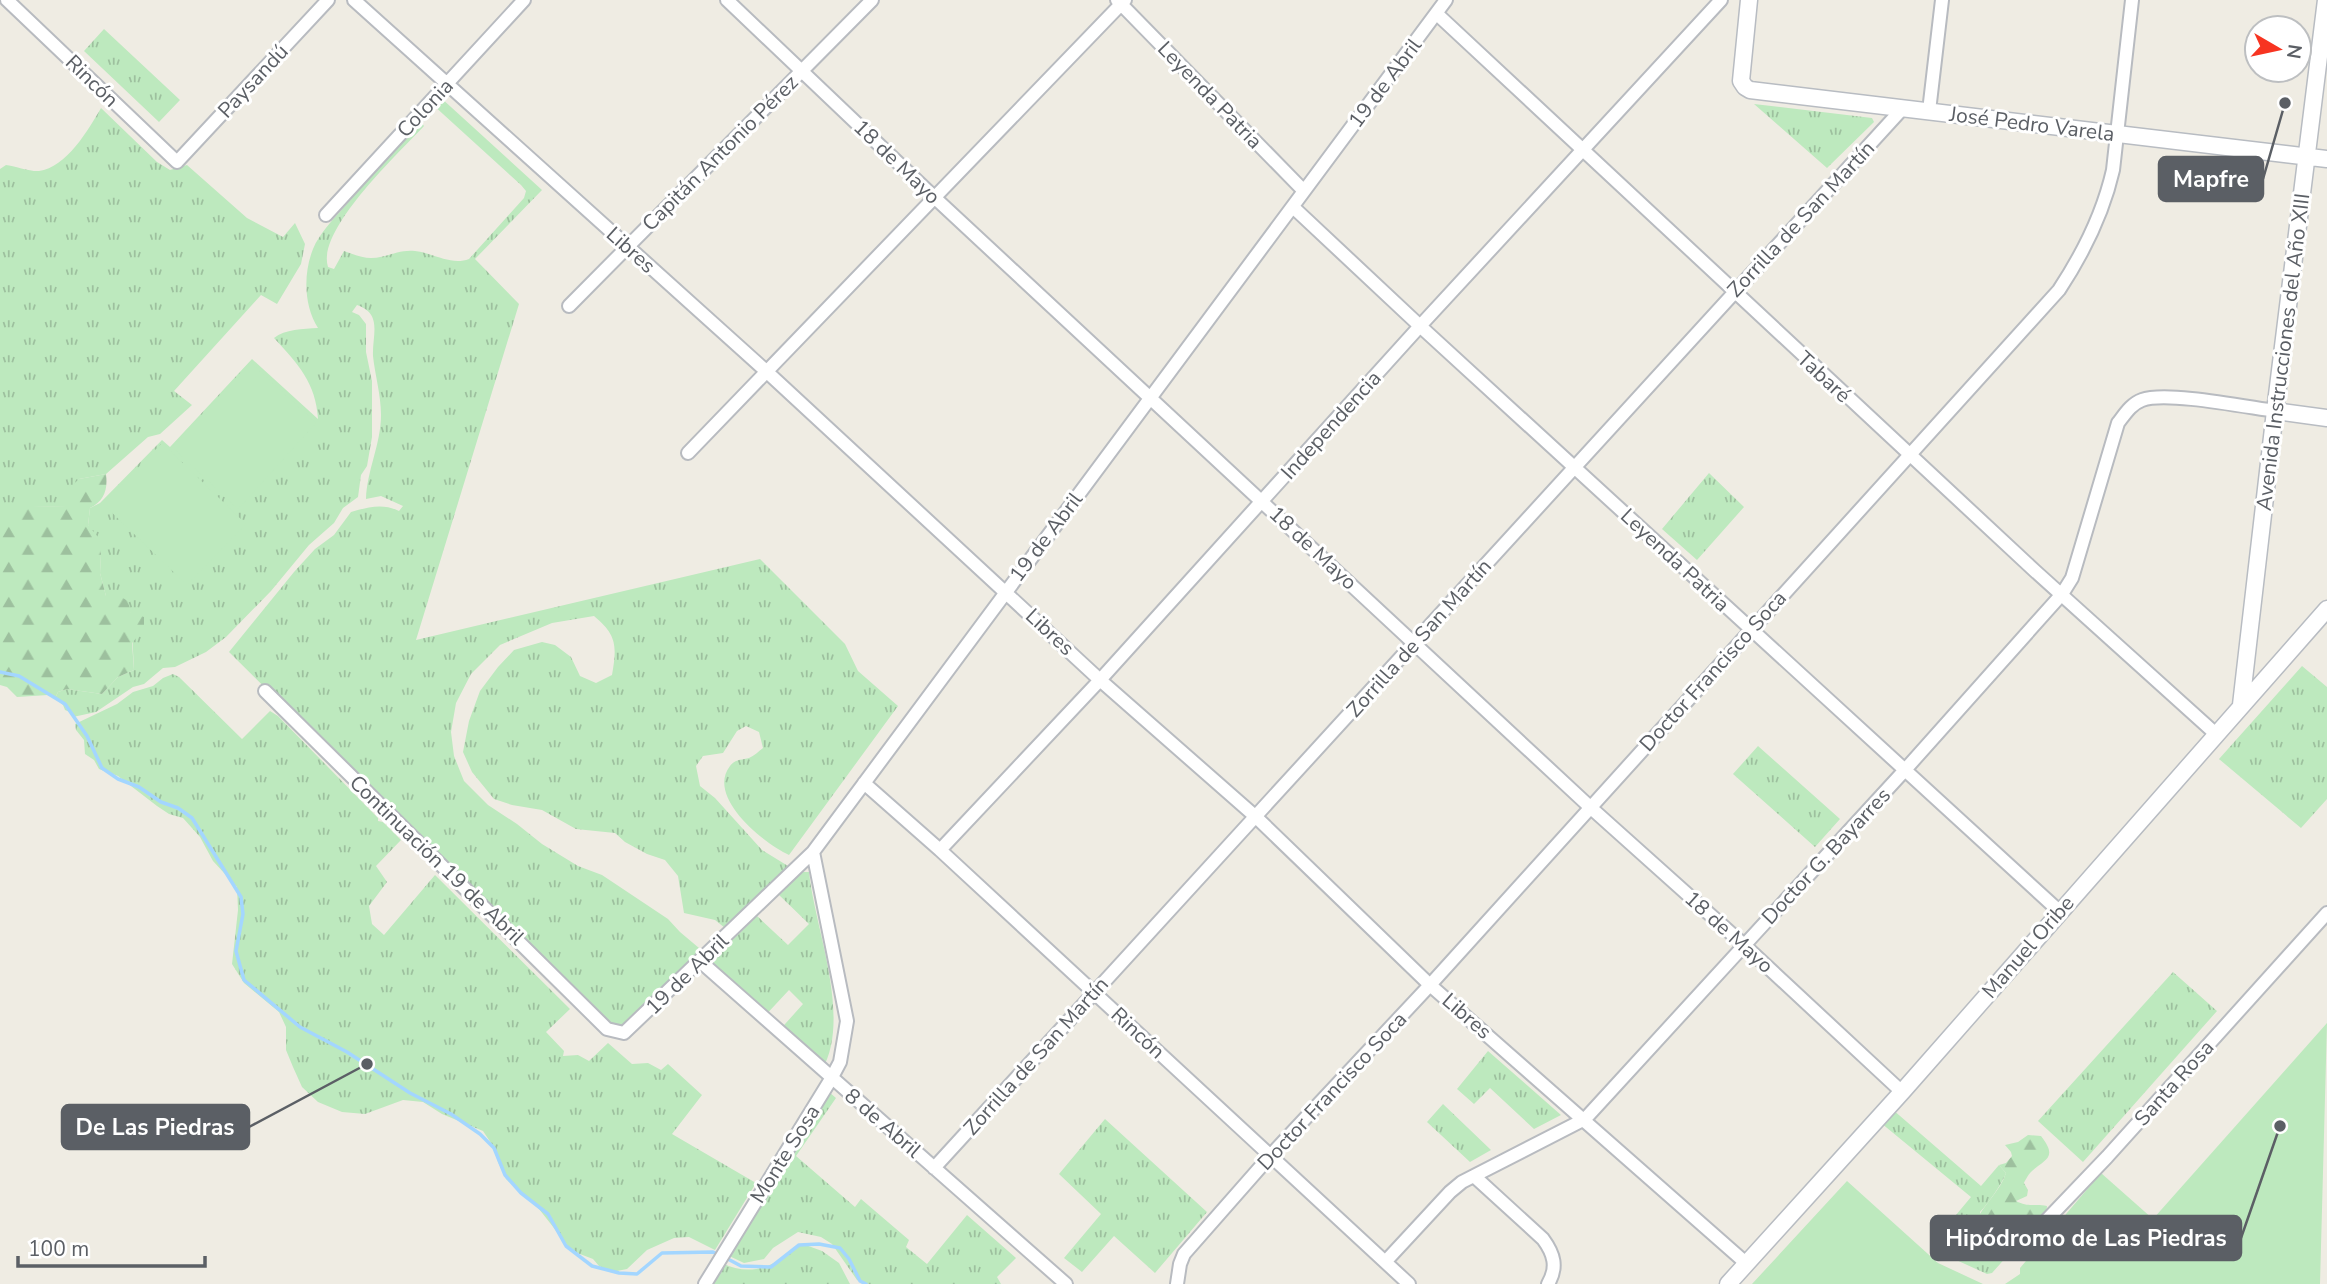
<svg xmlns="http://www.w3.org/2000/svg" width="2327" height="1284" font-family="'Nunito Sans',sans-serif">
<defs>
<pattern id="grass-tufts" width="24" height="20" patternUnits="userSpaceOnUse" patternTransform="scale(1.75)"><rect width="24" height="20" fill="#bde9be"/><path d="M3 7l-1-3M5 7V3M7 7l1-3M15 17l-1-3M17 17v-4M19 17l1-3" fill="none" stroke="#9dc09e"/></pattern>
<pattern id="forest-firs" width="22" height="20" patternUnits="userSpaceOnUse" patternTransform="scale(1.75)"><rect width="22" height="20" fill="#bde9be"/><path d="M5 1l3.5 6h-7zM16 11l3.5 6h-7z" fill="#9dc09e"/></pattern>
</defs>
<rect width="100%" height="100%" fill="#efece3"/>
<!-- grass -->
<path fill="url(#grass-tufts)" d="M104,29L180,100L159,122L84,51Z
M440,97L542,190L475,259L519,304L416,640L760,559L845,644L858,671L898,706L789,855C763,843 706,797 730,766C735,759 742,760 749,758C754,756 759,751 763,748L759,732L746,726L737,731L723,753L703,756L696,766L700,786L715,798L762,850L788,866L781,879L725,928L715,920L684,913L678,876L665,860L647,854L625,842L615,833L576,829L542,810L512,805L494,799L472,772L463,752L469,721L480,691L498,667L514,650L542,642L555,645L571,657L580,676L596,683L612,675C617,646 617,635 594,616L552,623L500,645L471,674L456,703L451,732L454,756L464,781L488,805L517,824L542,844L578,866L602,875L668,919L680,932L699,948L698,957L620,1027L608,1029L229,652L294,572L315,549L334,535L351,512C368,507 383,503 399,511L403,506L381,496L366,499C367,470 381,444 381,415C381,395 375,375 373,356C372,335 383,314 357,305L352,312L359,315L366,324V352L372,381V437L367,466L361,475L358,497L343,508L334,523L309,545L271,591L226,637L206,652L175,667L163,668L144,684L133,687L96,712L73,717L72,713L65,710L63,705L55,698L58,692L67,689L102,694L118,677L134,670L131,613L106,596L100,573L101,554L88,525L90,508L100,503L162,440L170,447L252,359L318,419C316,383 298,364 274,338C285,329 303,329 318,328C304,306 303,274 313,249C319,234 334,218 345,206C369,176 393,147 418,118L424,126C399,153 316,230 328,267L334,269L344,251C352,254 362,258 371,258C386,258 399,249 415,251C434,253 451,266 469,259L524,198L526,191L521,185L432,104Z
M1754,104L1872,118L1874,122L1827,168Z
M101,108L157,162L170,170L187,165L247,218L283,237L295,223L305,244L301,264L277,304L261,295L174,391L192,405L160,434L148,437L106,474L79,479L66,507L2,506L0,505V169L6,165C14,166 32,172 39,171C66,168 89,129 101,108Z
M1709,473L1744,507L1697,560L1662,529Z
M2302,666L2327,687V799L2301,828L2219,759Z
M173,674L179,677L242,739L270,711L278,716L378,818V821L383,822L401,840L376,866L387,882L369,906L372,924L384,935L435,875L570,1009L546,1032L564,1051L563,1056L578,1055L589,1061L608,1043L632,1064L648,1063L661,1070L668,1064L702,1095L672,1134L756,1183L715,1250L689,1237L674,1238L647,1250L627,1269L612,1272L599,1266L593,1259L572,1251L539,1209L506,1179L498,1162L493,1146L483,1131L442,1114L423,1102L403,1100L365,1114L342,1112L318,1102L302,1087L293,1067L286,1050V1027L279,1012L244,983L232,964L238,910L237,887L213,861L200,837L183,818L169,814L157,806L118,776L99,769L94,760L85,754L84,740L76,730L75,724L117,704L133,692L153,686L163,678Z
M1758,746L1840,819L1815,847L1733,774Z
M799,872H809C815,930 852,1017 822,1070L777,1033L803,1004L789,990L762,1019L710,970L712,960L757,916L788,945L809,924L778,894Z
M2173,972L2217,1011L2083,1162L2038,1121Z
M1488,1051L1561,1115L1534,1129L1490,1088L1474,1104L1457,1089Z
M829,1092L836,1098L796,1156L855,1207L861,1199L909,1240L906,1247L927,1264L967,1215L1016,1258L997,1277L1001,1284H864L857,1280L832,1244L821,1237L798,1232L773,1248L764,1259L744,1263L725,1254Z
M1443,1104L1491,1150L1470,1162L1427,1122Z
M1892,1109L1981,1186L1999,1165L2006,1173C2003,1182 1988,1204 1980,1212L1981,1230L1996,1232L2002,1227H2033L1992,1273L1987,1274L1943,1254L1931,1245L1971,1197L1881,1123Z
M1105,1119L1207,1212L1155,1273L1114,1236L1082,1272L1064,1258L1101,1214L1059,1174Z
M803,1244L822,1251L839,1263L850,1284H709L722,1263C744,1274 765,1271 785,1256C792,1250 793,1246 803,1244Z"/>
<!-- forest -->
<path fill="url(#forest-firs)" d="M106,474C108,490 104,501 90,508L88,525L98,537L101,554L100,573L106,596L116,594L128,601L131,613L144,617V629L132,643L134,670L118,677L102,694L67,689L58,692L55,698L48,695L17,697L7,687L0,685V505L66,507L64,493L79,479Z
M2028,1135L2041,1136C2059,1159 2044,1159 2030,1173C2029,1174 2024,1182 2024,1183L2028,1190L2027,1196L2016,1201C2029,1208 2035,1203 2047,1206L2046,1215C2033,1227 2019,1238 2002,1227L1996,1232L1981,1230L1975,1223C1983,1205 2001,1190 2006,1173L1999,1165L2006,1163L2012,1156L2011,1152L2005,1145L2018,1142Z"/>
<!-- green -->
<path fill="#bde9be" d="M250,362L316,423L238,509L172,447Z
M162,443L246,524L187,585L103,504Z
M2327,1023L2320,1284H2005L2020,1274V1268L2101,1173L2153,1219Z
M1847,1181L1938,1263L1983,1284H1752Z"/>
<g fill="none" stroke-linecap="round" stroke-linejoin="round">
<!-- stream -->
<path stroke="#a3d6ff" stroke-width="3.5" d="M0,672L19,676L65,704L87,736L102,768L118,779L139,787L161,802L178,808L192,818L241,897L243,914L236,951L244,980L300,1027L347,1052L410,1093L451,1114L480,1134L494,1148L505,1175L521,1193L548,1214L566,1246L592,1266L619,1273L637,1274L662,1253L713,1252L719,1255
M726,1258L741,1266L771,1267L799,1245L819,1244L840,1248L849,1259L860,1281L866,1284"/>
<defs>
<path id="street" d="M7,0L177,162L328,0
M354,0L766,371L1100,680L1256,817L1430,985L1747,1264
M727,0L934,197L1590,807L1744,945L1902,1092
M1117,0L1303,190
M1437,14L2035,571L2217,735
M1929,111L1942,0
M1293,207L1420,326L2059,911
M326,215L524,0
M569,306L872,0
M688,453L1125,0
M265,691L607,1029L624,1033L813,852L1446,0
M864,783L940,850L1409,1284
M940,850L1100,680L1420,326L1721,0
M701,962L1066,1284
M934,1168L1903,108
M1474,1176L1543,1239C1554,1254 1558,1267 1548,1284
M2018,1250L2107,1157L2327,913
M1386,1261L1450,1192L1462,1182L1585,1119L1904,771L2062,594L2072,578L2118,423C2125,414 2131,404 2142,400C2166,391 2246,407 2275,411
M705,1284L831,1079L840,1062L847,1021L813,852
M1177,1284L1180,1264L1184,1254L1271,1155L1430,985L2059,290C2084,252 2103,214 2113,170L2132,0"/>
<path id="secondary" d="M1749,0L1741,81L1745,87L1750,90L2327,159
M2275,411L2327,418
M2241,705L2275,411L2326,0
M1728,1284L1902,1092L2327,609"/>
</defs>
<!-- street casing -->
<use href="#street" stroke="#b8bbc0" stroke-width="16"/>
<!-- secondary casing -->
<use href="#secondary" stroke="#b8bcc2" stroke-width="19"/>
<!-- street -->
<use href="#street" stroke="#fff" stroke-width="12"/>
<!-- secondary -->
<use href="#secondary" stroke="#fff" stroke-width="16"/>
</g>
<g text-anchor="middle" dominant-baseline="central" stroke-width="6" stroke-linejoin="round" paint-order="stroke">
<!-- street labels -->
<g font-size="21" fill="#5b5f65" stroke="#fff">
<text transform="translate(92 81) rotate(44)">Rincón</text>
<text transform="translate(253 81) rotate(-47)">Paysandú</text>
<text transform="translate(1385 83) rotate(-53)">19 de Abril</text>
<text transform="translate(1210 95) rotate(46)">Leyenda Patria</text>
<text transform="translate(425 108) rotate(-47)">Colonia</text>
<text transform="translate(2032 124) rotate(7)">José Pedro Varela</text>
<text transform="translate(720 153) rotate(-45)">Capitán Antonio Pérez</text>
<text transform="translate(897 162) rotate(44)">18 de Mayo</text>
<text transform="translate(1801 219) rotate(-47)">Zorrilla de San Martín</text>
<text transform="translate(631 250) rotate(42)">Libres</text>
<text transform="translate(2283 352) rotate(-83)">Avenida Instrucciones del Año XIII</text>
<text transform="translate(1824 377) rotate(43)">Tabaré</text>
<text transform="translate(1331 425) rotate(-48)">Independencia</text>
<text transform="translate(1046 537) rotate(-53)">19 de Abril</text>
<text transform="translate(1313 548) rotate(43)">18 de Mayo</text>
<text transform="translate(1675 560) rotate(43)">Leyenda Patria</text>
<text transform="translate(1050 632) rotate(43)">Libres</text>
<text transform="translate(1419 638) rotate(-48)">Zorrilla de San Martín</text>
<text transform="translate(1713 671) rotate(-48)">Doctor Francisco Soca</text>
<text transform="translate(1826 856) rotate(-47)">Doctor G. Bayarres</text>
<text transform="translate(437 860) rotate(44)">Continuación 19 de Abril</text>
<text transform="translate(1729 932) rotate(42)">18 de Mayo</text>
<text transform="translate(2028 947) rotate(-49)">Manuel Oribe</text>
<text transform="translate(687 974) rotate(-44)">19 de Abril</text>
<text transform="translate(1467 1016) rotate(41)">Libres</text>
<text transform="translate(1138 1033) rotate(43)">Rincón</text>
<text transform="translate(1036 1056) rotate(-48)">Zorrilla de San Martín</text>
<text transform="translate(2174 1083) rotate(-48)">Santa Rosa</text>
<text transform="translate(1332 1091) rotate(-47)">Doctor Francisco Soca</text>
<text transform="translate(883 1123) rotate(41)">8 de Abril</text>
<text transform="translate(785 1154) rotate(-58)">Monte Sosa</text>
</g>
</g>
<!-- callouts -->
<path fill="none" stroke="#5b5f65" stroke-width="2.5" d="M2285 103L2263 179M367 1064L249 1127M2280 1126L2241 1238"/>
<g fill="#5b5f65" stroke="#fff" stroke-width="2.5">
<circle cx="2285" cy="103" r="7"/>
<circle cx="367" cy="1064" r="7"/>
<circle cx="2280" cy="1126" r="7"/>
</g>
<g fill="#5b5f65" stroke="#5b5f65" stroke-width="2.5">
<rect x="2159" y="157" width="104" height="44" rx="7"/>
<rect x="62" y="1105" width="187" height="44" rx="7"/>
<rect x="1931" y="1216" width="310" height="44" rx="7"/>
</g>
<g font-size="23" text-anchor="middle" font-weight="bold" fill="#fff">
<text x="2211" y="187">Mapfre</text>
<text x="155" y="1135">De Las Piedras</text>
<text x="2086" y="1246">Hipódromo de Las Piedras</text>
</g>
<!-- north arrow -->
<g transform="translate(2278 49) rotate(99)"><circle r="33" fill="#ffffff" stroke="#bdbfc1" stroke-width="2"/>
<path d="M0-5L12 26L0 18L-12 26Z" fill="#f73421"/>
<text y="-10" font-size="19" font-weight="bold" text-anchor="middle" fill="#5b5f65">N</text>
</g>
<!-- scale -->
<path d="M18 1256v10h187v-10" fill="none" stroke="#5b5f65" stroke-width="3.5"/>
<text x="28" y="1256" font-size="21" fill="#5b5f65" stroke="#ffffff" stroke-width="5" paint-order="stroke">100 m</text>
</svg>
